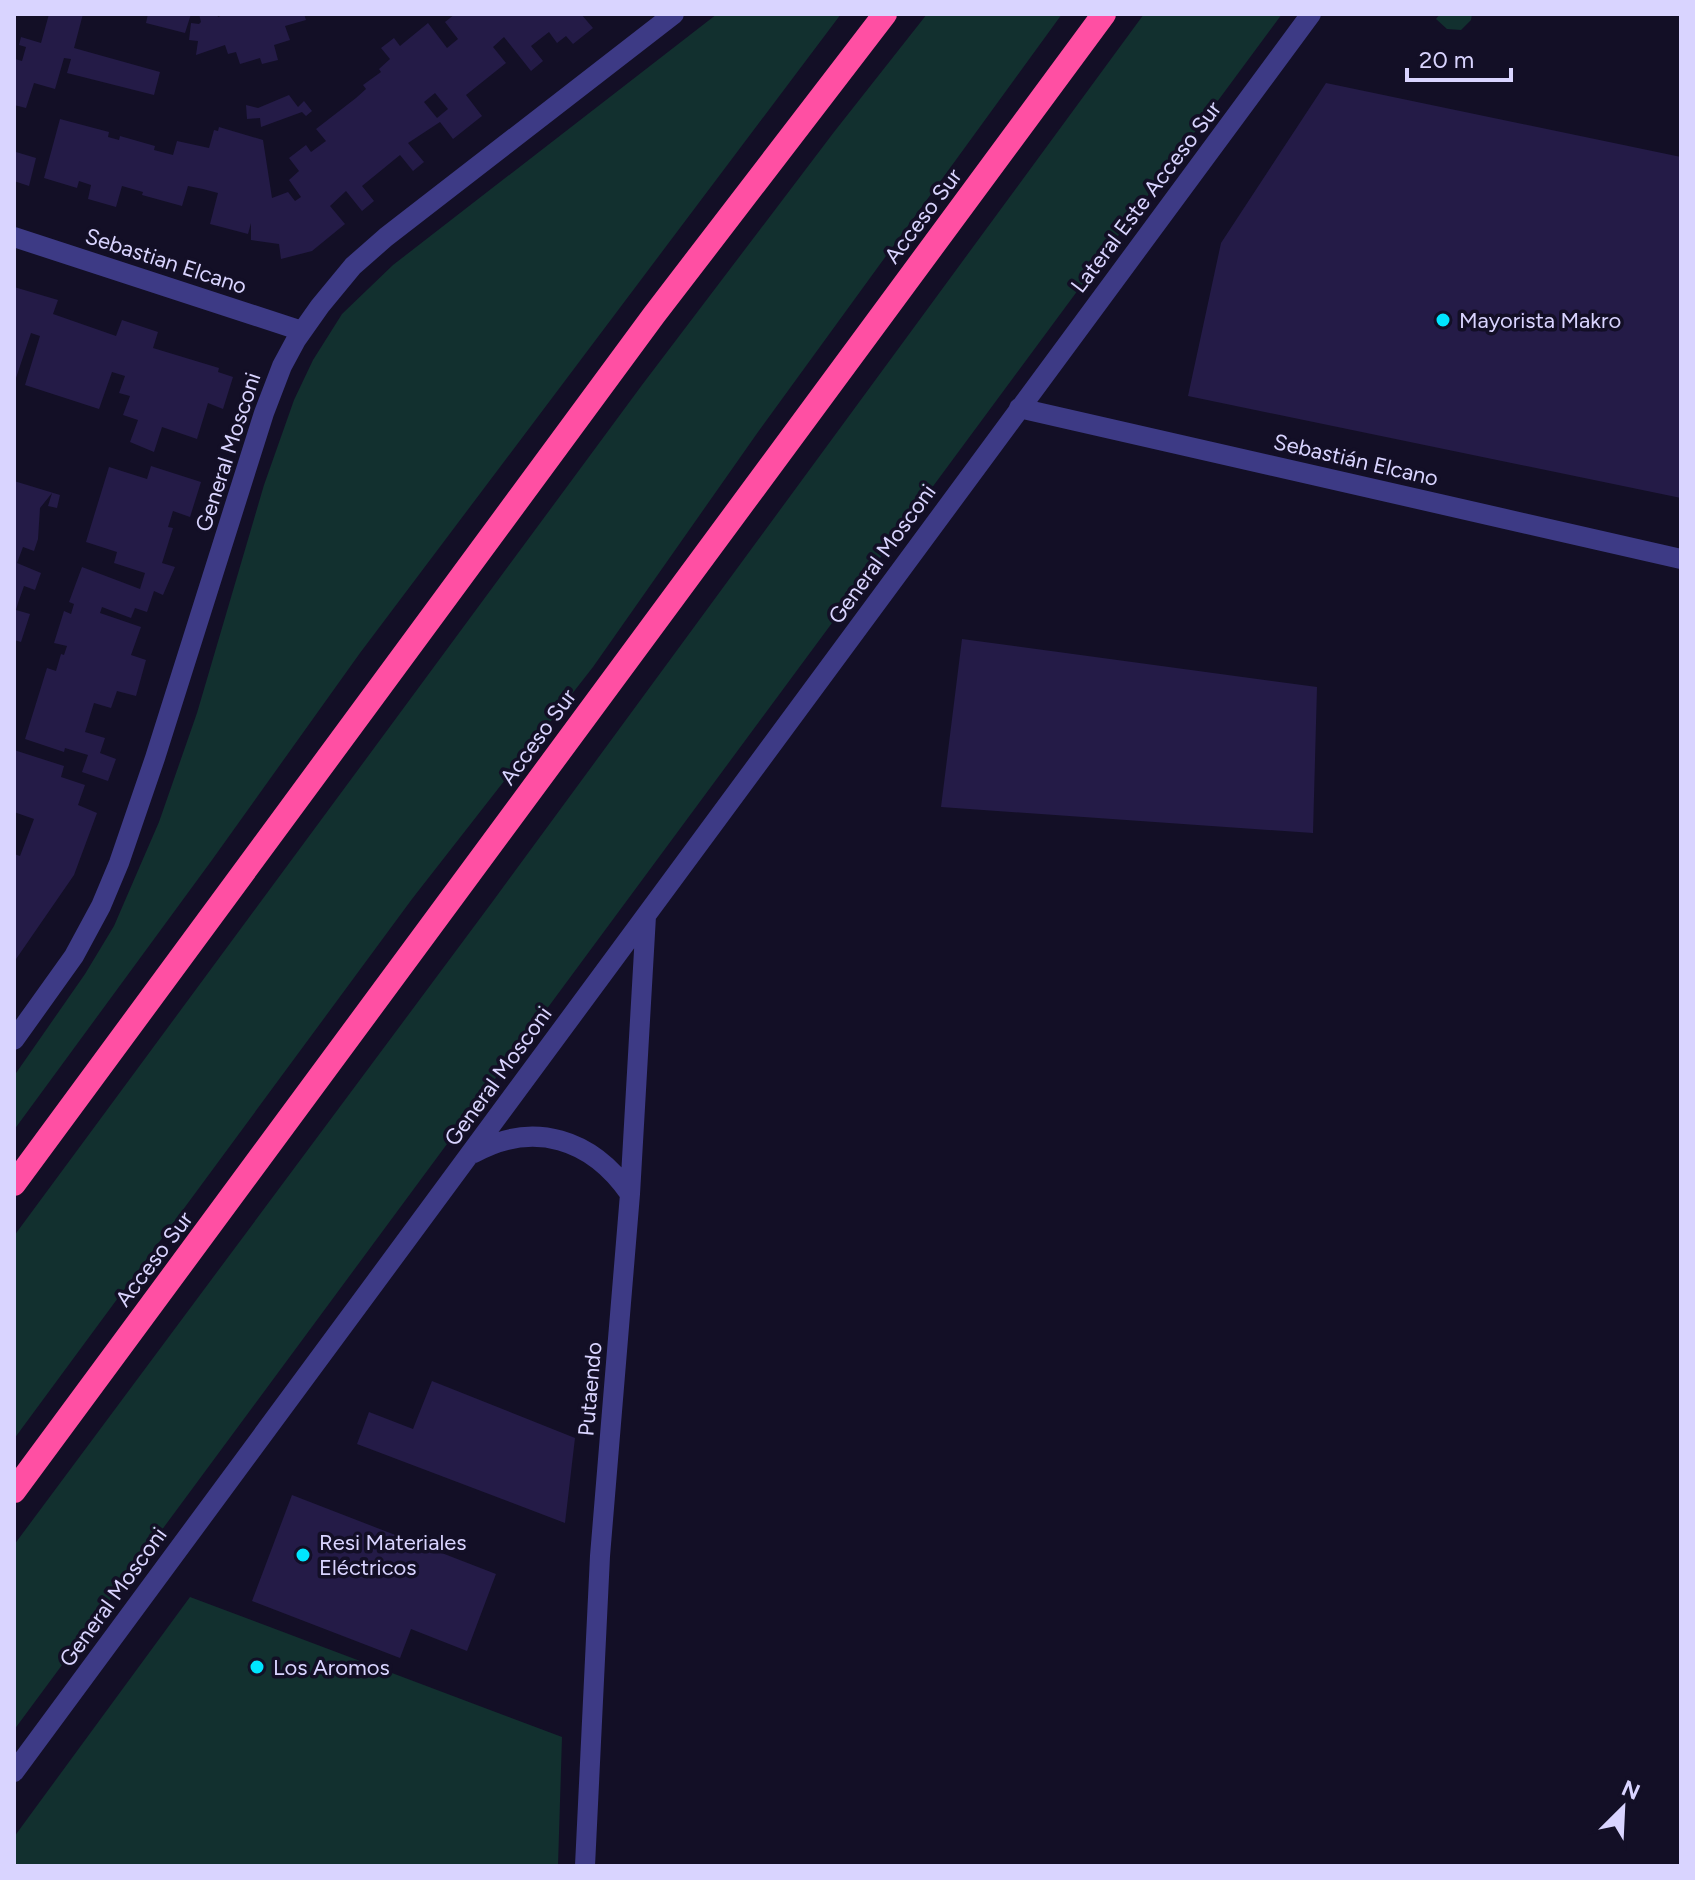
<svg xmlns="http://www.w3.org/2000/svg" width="1695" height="1880" font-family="Figtree,sans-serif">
<rect width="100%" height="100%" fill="#130f26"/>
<!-- green -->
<path fill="#12302f" d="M717,14H841L360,653L212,860L14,1130V1076L85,974L114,926L159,822L197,713L264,485L294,400L313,360L342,314L393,265Z
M927,14H1062L758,432L593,667L412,899L14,1439V1236L642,385L834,132Z
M1144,14H1282L14,1730V1545L493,901Z
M1440,14H1472L1471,20L1461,30L1447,29L1436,19Z
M190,1597L562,1737L558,1866H14V1837Z"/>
<!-- building -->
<path fill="#241b47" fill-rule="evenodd" d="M49,14H83L74,48L160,72L154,95L67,73L71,59L64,58L55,89L34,83L26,108L14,105V63L15,59L22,61L26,47L19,45L21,37L41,43Z
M148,14H191L185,33L146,23Z
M199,14H217L218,17L225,14H304L306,20L285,26L290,40L274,45L278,60L262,64L260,58L240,64L236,52L228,54L225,45L196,55L198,41L189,40L191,23L199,24L201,22Z
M455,14H581L593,28L573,44L566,36L557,43L549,32L531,46L543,61L531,71L504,37L493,47L506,63L466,95L482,116L453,139L440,122L408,143L424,162L413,171L400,155L362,186L374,201L362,211L346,191L330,206L345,224L312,251L281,259L279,244L251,240V223L248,234L210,224L218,193L203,189L188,186L182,206L142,195L143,192L122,186L116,207L88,199L91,185L79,181L77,188L44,178L60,119L109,132L108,137L119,140L120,136L155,146L154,150L173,155L177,141L209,148L214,130L218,131L219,127L263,140L272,198L288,192L295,201L301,197L289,180L299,171L289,158L306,145L311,152L326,141L316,129L356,98L366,89L363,85L381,72L379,69L390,59L381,48L394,38L400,46L428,23L447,48L458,39L445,22ZM435,93L448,109L437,118L424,102Z
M1326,83L1681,157V498L1188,396L1221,243Z
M289,95L298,107L304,101L312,111L306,116L302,112L261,127L260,118L247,119L246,105L258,108Z
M16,152L36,158L29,186L14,181Z
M14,287L58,300L53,314L116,336L122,320L158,332L153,348L219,368L218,372L233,377L223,409L208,403L197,439L162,427L154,452L130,442L138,420L123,415L130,396L119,393L125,376L112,372L99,409L25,385L40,336L31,333L14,384Z
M151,466L201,482L190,517L173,511L168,527L173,528L162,563L175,567L163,595L154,591L147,612L135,608L131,618L102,607L100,613L141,627L131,655L146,660L136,696L117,691L111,708L94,703L85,732L105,738L100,753L116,759L108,781L82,772L88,755L65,748L64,752L25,739L47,668L56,671L61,654L64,655L67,646L54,643L64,611L71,614L74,604L69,602L82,567L140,589L145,573L114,563L117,552L86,542L109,467L147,479Z
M14,481L60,495L57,508L48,506L52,493L40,508L38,539L34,551L23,547L17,563L41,573L35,590L24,586L18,603L16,610L30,614L21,642L14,640Z
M962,639L1317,687L1313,833L941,807Z
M14,750L64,766L61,777L85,785L78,805L97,813L74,875L14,962V854L20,856L34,819L14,812Z
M432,1381L575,1438L565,1523L357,1444L369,1412L413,1429Z
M292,1495L496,1574L467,1651L411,1629L400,1658L252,1601Z"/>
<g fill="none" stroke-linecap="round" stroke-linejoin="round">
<!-- minor -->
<path stroke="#3d3a85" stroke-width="20" d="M14,237L302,331
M1019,408L1681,559
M14,1040L74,956L101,906L119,863L155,758L264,413L282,366L296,340L320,306L353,266L386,237L674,14
M474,1153C534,1120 592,1139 630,1194
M14,1772L1311,14
M585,1866L600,1556L630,1194L646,916"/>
<!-- highway -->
<path stroke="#ff4fa3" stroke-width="24" d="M14,1184L654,315L885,14
M14,1491L1104,14"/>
</g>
<!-- markers -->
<g fill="#00e5ff" stroke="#130f26" stroke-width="3">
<circle cx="1443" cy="320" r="8"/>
<circle cx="303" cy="1555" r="8"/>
<circle cx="257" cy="1667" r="8"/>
</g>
<g text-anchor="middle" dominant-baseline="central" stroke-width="7" stroke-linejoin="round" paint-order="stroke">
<!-- street labels -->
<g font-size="22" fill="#d9d4ff" stroke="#130f26">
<text transform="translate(1146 197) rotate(-53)">Lateral Este Acceso Sur</text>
<text transform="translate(923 216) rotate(-53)">Acceso Sur</text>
<text transform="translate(166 261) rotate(18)">Sebastian Elcano</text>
<text transform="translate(228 452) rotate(-72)">General Mosconi</text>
<text transform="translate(1356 460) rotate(13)">Sebastián Elcano</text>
<text transform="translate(882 554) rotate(-54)">General Mosconi</text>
<text transform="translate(538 737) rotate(-54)">Acceso Sur</text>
<text transform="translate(498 1076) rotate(-54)">General Mosconi</text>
<text transform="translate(154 1259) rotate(-53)">Acceso Sur</text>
<text transform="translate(590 1389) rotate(-85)">Putaendo</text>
<text transform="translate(113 1597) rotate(-54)">General Mosconi</text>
</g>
<!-- poi labels -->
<g font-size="22" fill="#d9d4ff" stroke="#130f26" text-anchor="start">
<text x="1459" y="320">Mayorista Makro</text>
<text x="319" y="1542">Resi Materiales<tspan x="319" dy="25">Eléctricos</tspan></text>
<text x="273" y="1667">Los Aromos</text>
</g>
</g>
<!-- border -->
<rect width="1695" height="1880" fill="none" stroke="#d9d4ff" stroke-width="32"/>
<!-- north arrow -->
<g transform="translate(1623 1808) rotate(24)" stroke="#130f26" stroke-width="6" paint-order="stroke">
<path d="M0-6L14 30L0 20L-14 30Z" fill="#d9d4ff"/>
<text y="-12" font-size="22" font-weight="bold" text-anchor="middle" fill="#d9d4ff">N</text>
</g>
<!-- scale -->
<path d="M1407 68v12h104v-12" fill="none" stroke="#d9d4ff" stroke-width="4"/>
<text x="1419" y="68" font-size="24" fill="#d9d4ff" stroke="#130f26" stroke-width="6" paint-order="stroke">20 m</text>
</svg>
